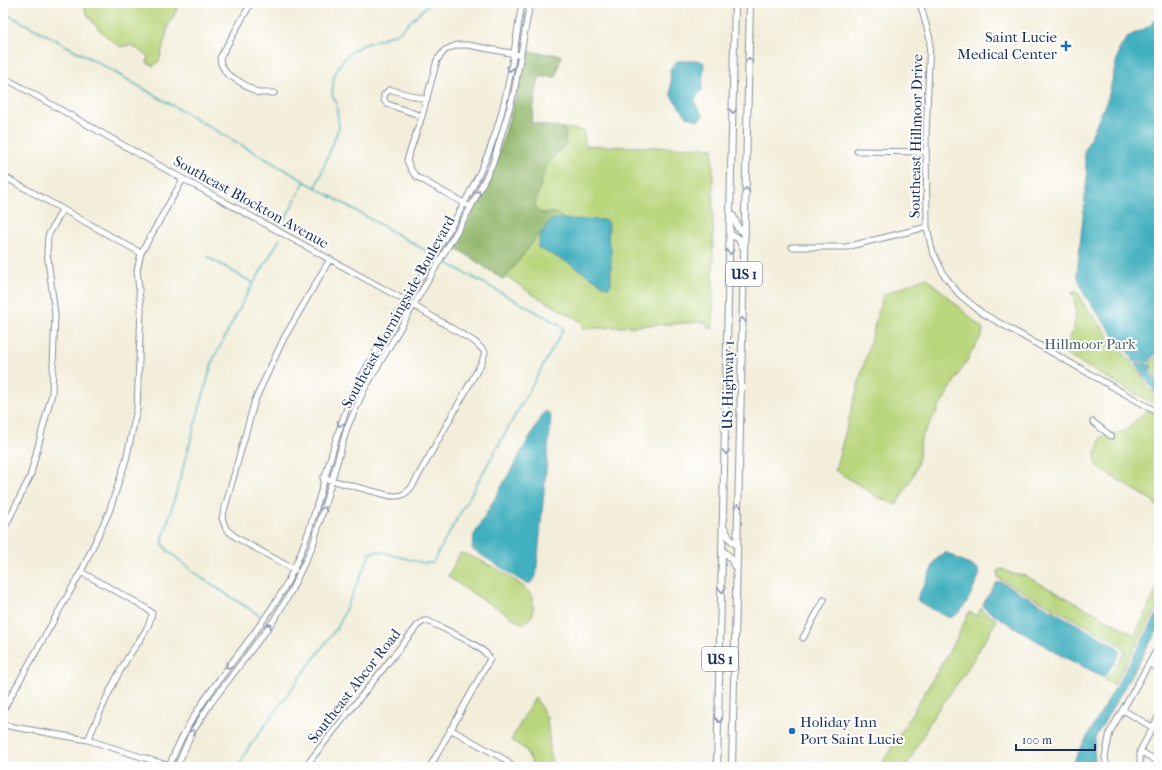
<svg xmlns="http://www.w3.org/2000/svg" width="1162" height="770" font-family="'IM FELL French Canon',serif">
<rect width="100%" height="100%" fill="#fff"/>
<filter id="ink" filterUnits="userSpaceOnUse"><feTurbulence type="fractalNoise" baseFrequency=".025" numOctaves="2"/><feDisplacementMap in="SourceGraphic" scale="8" xChannelSelector="R" yChannelSelector="G"/><feConvolveMatrix kernelMatrix="1 2 1 2 8 2 1 2 1" color-interpolation-filters="sRGB"/></filter>
<filter id="wash" filterUnits="userSpaceOnUse"><feTurbulence type="fractalNoise" baseFrequency=".012" numOctaves="4" result="noise"/><feDisplacementMap in="SourceGraphic" scale="16" xChannelSelector="R" yChannelSelector="G"/><feGaussianBlur stdDeviation="0.9" result="paint"/><feColorMatrix in="noise" values="0 0 0 0 0 0 0 0 0 0 0 0 0 0 0 0 0 1.4 0 .05"/><feComposite in="paint" operator="in"/></filter>
<g filter="url(#wash)">
<rect width="100%" height="100%" fill="#f3eeda"/>
<!-- green -->
<path fill="#b9d67d" stroke="#6a826e" d="M83,3H180L168,27L159,61L154,66L147,63L148,56L131,45L121,47C107,38 86,20 83,3Z
M564,128L584,131L585,146L713,148V328H707V324L705,322L584,329L582,322L532,294L506,276L538,235L558,228L556,213H540L536,209L535,204C538,192 540,179 546,168C554,150 570,151 564,128Z
M926,277L983,329L982,335L921,438L919,458L914,474L896,505L878,497L835,470L883,295Z
M1077,291L1083,303L1109,336L1141,373L1148,389L1159,396V407L1063,353C1074,331 1080,317 1072,293Z
M1159,354V384L1151,369V361Z
M1147,410L1159,416V510L1153,501L1097,467L1095,455L1101,437L1125,431Z
M460,553C477,557 520,579 530,594C535,600 533,609 532,616L523,624L464,588L448,576Z
M1002,569L1013,574L1026,576L1135,635L1159,585V605L1114,685L1105,679L1112,672L1125,651L1118,643L998,578V570Z
M981,608L983,612L997,620L965,673L934,715L906,767H880L956,640L969,612L977,616Z
M535,697L547,718L552,767H534L525,749L511,740Z"/>
<!-- forest -->
<path fill="#92b76c" stroke="#567365" d="M524,51L561,55L556,77H539L531,122L541,125L564,128L566,144L550,160L545,169L535,204L536,209L540,213H556L569,223L538,235L504,280L455,247L492,175L517,94Z"/>
<!-- water -->
<path fill="#41afbe" stroke="#2e6f8e" d="M1159,14V352L1153,356L1149,362L1133,361V358L1120,344L1085,296L1077,274L1087,178L1084,152L1108,98L1119,50L1127,37L1150,26Z
M677,61H701L704,63L702,90L695,99V103L703,116L698,120L687,117L671,96L670,69Z
M553,219L605,220L609,223L608,241L611,248V284L608,288L567,262L538,248C537,240 545,224 553,219Z
M1136,363L1148,364L1152,366L1149,370L1159,387V394L1153,390Z
M544,412H548L551,417L536,577L531,583H525L472,549L474,535Z
M945,552L978,569L979,576C973,589 965,613 950,618L920,603L917,599L936,560Z
M1001,582L1116,646L1120,651L1115,662L1104,677L1060,655L985,609L983,604L996,583Z
M1159,611V627L1096,736L1094,750L1096,767H1070Z"/>
<g fill="none" stroke-linecap="round" stroke-linejoin="round">
<!-- stream -->
<path stroke="#41afbe" stroke-width="1.5" d="M3,12L95,61L428,252
M316,187L339,127L336,102L332,95L334,76L340,64L352,51L363,45L398,33L430,3
M285,219L305,181
M208,257L253,283
M259,615L203,579L168,551L163,545V539L213,360L246,296L280,239
M238,767L249,747L338,626L371,553L377,551L423,563H432L434,560L563,330L562,326L447,263"/>
</g>
</g>
<g filter="url(#ink)">
<g fill="none" stroke-linecap="round" stroke-linejoin="round">
<defs>
<path id="minor" d="M251,3L220,58L221,64L227,74L258,93H274
M920,3L930,39L926,135L927,227L932,250L944,275L959,294L982,313L1159,413
M3,77L183,179L406,301L475,342L485,352L482,362L413,485C406,495 399,498 387,495L323,478
M422,116L387,104L384,100V95L389,90H392L427,100
M857,151L926,152
M3,176L141,253
M471,207L417,177L411,170L407,160L422,116L437,60L445,50L457,45H468L521,55
M792,247H846L927,227
M1093,422L1111,436
M3,531L30,477L52,393L55,314L47,252L48,236L62,210
M295,570L237,538L226,529L222,518L255,400L284,338L330,259
M81,572L143,606L152,613C149,632 133,647 124,664C110,688 99,714 88,740
M803,638L824,600
M1149,663L1159,669
M3,710L81,572L109,512L126,460L137,409L141,310L137,270L141,253L183,179
M1123,710L1159,731
M3,725L88,740L173,767
M450,729L504,759L513,767
M1140,751L1159,762
M169,767C193,700 246,652 282,592C319,528 325,453 356,387C364,371 374,355 383,339C417,281 458,222 485,161C507,111 513,56 522,3
M177,767L191,734L211,703L274,620L289,595L313,545L347,428L364,390L471,207L493,163L514,93L530,3
M305,767L418,625L424,621H428C441,628 485,646 490,659L430,767
M1107,767L1105,757L1110,732L1159,646
M1143,767L1140,763V751L1159,716"/>
<path id="major" d="M733,216L738,228L745,233
M731,235L738,238L744,249
M724,528L730,539L737,545
M723,551L730,557L735,567
M717,767L735,3
M732,767L750,3"/>
</defs>
<!-- minor casing -->
<use href="#minor" stroke="#878e9c" stroke-width="7"/>
<!-- major casing -->
<use href="#major" stroke="#878e9c" stroke-width="8"/>
<!-- minor -->
<use href="#minor" stroke="#fff" stroke-width="5"/>
<!-- major -->
<use href="#major" stroke="#fff" stroke-width="6"/>
</g>
<!-- one-way arrows -->
<defs><path id="oneway-chevron" d="M-2-3.5L2.5 0L-2 3.5" fill="none" stroke-width="1.6" stroke-linecap="round" stroke-linejoin="round"/></defs>
<g stroke="#8d97ae">
<use href="#oneway-chevron" transform="translate(749 60) rotate(-89)"/>
<use href="#oneway-chevron" transform="translate(510 69) rotate(100)"/>
<use href="#oneway-chevron" transform="translate(733 111) rotate(91)"/>
<use href="#oneway-chevron" transform="translate(746 190) rotate(-89)"/>
<use href="#oneway-chevron" transform="translate(478 193) rotate(-62)"/>
<use href="#oneway-chevron" transform="translate(730 252) rotate(91)"/>
<use href="#oneway-chevron" transform="translate(742 320) rotate(-89)"/>
<use href="#oneway-chevron" transform="translate(340 424) rotate(111)"/>
<use href="#oneway-chevron" transform="translate(726 452) rotate(91)"/>
<use href="#oneway-chevron" transform="translate(738 506) rotate(-89)"/>
<use href="#oneway-chevron" transform="translate(324 509) rotate(-74)"/>
<use href="#oneway-chevron" transform="translate(722 590) rotate(91)"/>
<use href="#oneway-chevron" transform="translate(269 626) rotate(-52)"/>
<use href="#oneway-chevron" transform="translate(228 666) rotate(127)"/>
<use href="#oneway-chevron" transform="translate(719 720) rotate(92)"/>
<use href="#oneway-chevron" transform="translate(193 732) rotate(-60)"/>
</g>
</g>
<!-- markers -->
<g fill="#1f6fb2" stroke="#fff" stroke-width="1.5">
<path d="M1064 40h4v4h4v4h-4v4h-4v-4h-4v-4h4z"/>
<circle cx="792" cy="731" r="4"/>
</g>
<g text-anchor="middle" dominant-baseline="central" stroke-width="4" stroke-linejoin="round" paint-order="stroke">
<!-- shield labels -->
<g fill="#fff" stroke="#5f6d8e" stroke-width="1">
<rect x="726" y="262" width="36" height="24" rx="3"/>
<rect x="702" y="647" width="36" height="24" rx="3"/>
</g>
<g font-size="14" font-weight="bold" fill="#1b2f5e">
<text x="744" y="274">US 1</text>
<text x="720" y="659">US 1</text>
</g>
<!-- poi labels -->
<g font-size="15" fill="#1b2f5e" stroke="#fff" text-anchor="end">
<text x="1057" y="37">Saint Lucie<tspan x="1057" dy="17">Medical Center</tspan></text>
<text x="800" y="722" text-anchor="start">Holiday Inn<tspan x="800" dy="17">Port Saint Lucie</tspan></text>
</g>
<!-- street labels -->
<g font-size="15" fill="#1b2f5e" stroke="#fff">
<text transform="translate(916 136) rotate(-89)">Southeast Hillmoor Drive</text>
<text transform="translate(251 202) rotate(29)">Southeast Blockton Avenue</text>
<text transform="translate(398 312) rotate(-61)">Southeast Morningside Boulevard</text>
<text transform="translate(728 385) rotate(-89)">US Highway 1</text>
<text transform="translate(354 686) rotate(-52)">Southeast Abcor Road</text>
</g>
<!-- park labels -->
<g font-size="15" fill="#4a6167" stroke="#fff">
<text x="1090" y="344">Hillmoor Park</text>
</g>
</g>
<!-- margin -->
<rect width="1162" height="770" fill="none" stroke="#fff" stroke-width="16"/>
<!-- scale -->
<path d="M1016 744v6h79v-6" fill="none" stroke="#1b2f5e" stroke-width="2"/>
<text x="1022" y="744" font-size="12" fill="#1b2f5e" stroke="#ffffff" stroke-width="3" paint-order="stroke">100 m</text>
</svg>
